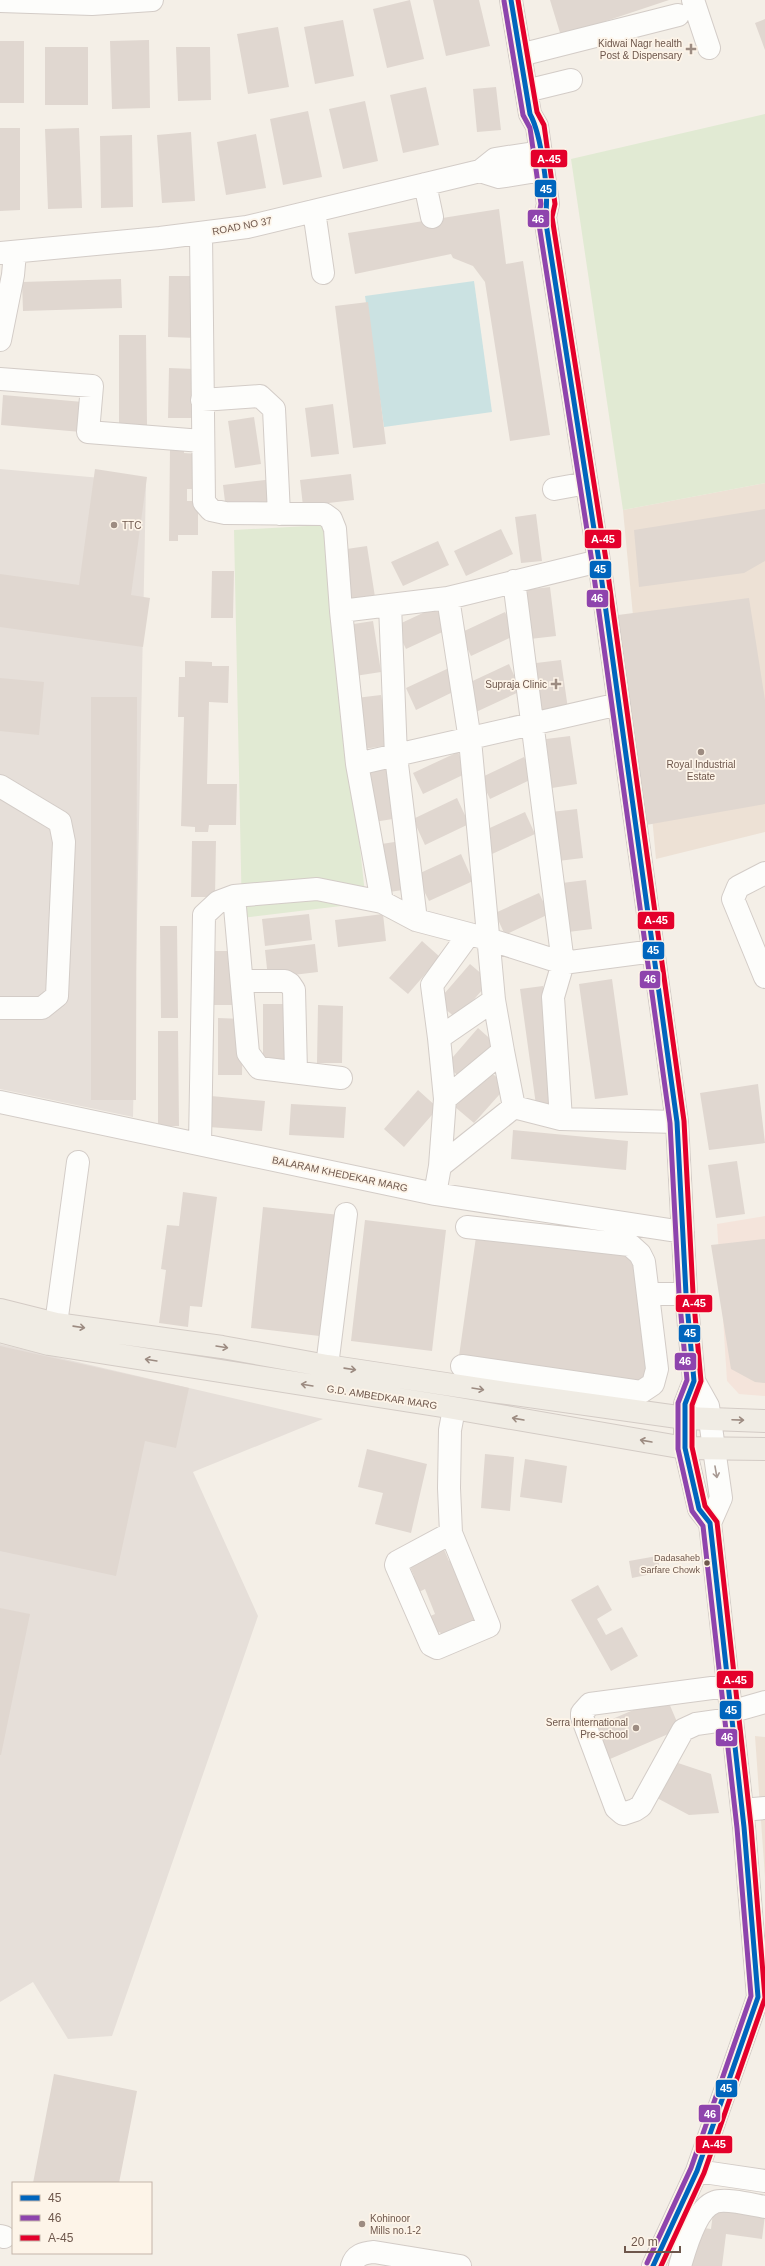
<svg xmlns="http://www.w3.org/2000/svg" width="765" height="2266" font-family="Helvetica,sans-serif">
<rect width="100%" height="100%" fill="#f4efe7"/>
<!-- residential -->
<path fill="#ede1d5" d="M765,483V832L656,859L623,510Z
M755,1736L765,1737V1877Z"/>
<!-- commercial -->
<path fill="#f4e4db" d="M765,1216V1396L739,1394L727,1381L717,1224Z"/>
<!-- industrial -->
<path fill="#e6dfd9" d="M0,469L146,482L133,1117L0,1089Z
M0,1344L323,1419L193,1472L258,1616L112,2036L68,2039L33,1982L0,2002Z"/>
<!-- green -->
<path fill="#e1ead3" d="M765,114V483L623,510L571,159Z
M325,525L366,903L242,918L234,530Z"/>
<!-- water -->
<path fill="#cbe2e2" d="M474,281L492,412L384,427L365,296Z"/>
<!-- building -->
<path fill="#e0d7d0" d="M410,0L424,59L387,68L373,9Z
M433,0H479L490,46L446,56Z
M550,0H669L561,36Z
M765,19V50L755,23Z
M343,20L354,76L315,84L304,27Z
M278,27L289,87L248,94L237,34Z
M149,40L150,108L112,109L110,41Z
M0,41H24V103H0Z
M45,47H88V105H45Z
M176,47H210L211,100L178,101Z
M426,87L439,145L403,153L390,95Z
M496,87L501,130L477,132L473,89Z
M365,101L378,161L343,169L329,109Z
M308,111L322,177L283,185L270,119Z
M0,128H20V210L0,211Z
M79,128L82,208L48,209L45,129Z
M191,132L195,201L162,203L157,135Z
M256,134L266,188L226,195L217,142Z
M132,135L133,207L101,208L100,136Z
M499,209L506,264L523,261L550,435L510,441L485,282L473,266L453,258L451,254L355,274L348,233Z
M169,276H197L196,338L168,337Z
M121,279L122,308L23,311L22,282Z
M368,302L386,444L353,448L335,306Z
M119,335H146L147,425H119Z
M169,368L195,369V418H168Z
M3,395L83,402L81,432L1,425Z
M333,404L339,454L311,457L305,408Z
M254,417L261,464L235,468L228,421Z
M170,448H184V453L199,454L198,489H187V501H198V535H178V541H169Z
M95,469L147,477L131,595L150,598L143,647L0,627V574L79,585Z
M351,474L354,500L303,506L300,480Z
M274,479L276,504L226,510L223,485Z
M765,509V561L744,573L639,587L634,530Z
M536,514L542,561L521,563L515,517Z
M501,529L513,554L466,576L454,551Z
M438,541L449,565L403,586L391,562Z
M367,546L375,597L348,601L340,550Z
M212,571H234L233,618H211Z
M550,587L556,636L530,639L524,590Z
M749,598L765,700V804L646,825L618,615Z
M440,605L451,628L406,649L395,626Z
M505,612L516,635L471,656L460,633Z
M373,621L381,672L355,676L347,625Z
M561,660L568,709L542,713L536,663Z
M185,661L212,662V666H229L228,703L209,702L207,784H237L236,825H209L208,832H195V827L181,826L184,717H178L179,677H185Z
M509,664L521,691L476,712L464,685Z
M449,668L459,689L416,710L406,688Z
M0,678L44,682L39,735L0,731Z
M381,695L390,745L364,749L356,698Z
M91,697H137L136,1100H91Z
M570,736L577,784L552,788L546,739Z
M458,752L467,773L423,794L413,773Z
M524,757L534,778L490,799L480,778Z
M391,768L399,818L374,822L365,772Z
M457,798L469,824L425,845L413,819Z
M577,809L583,858L558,861L551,812Z
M525,812L535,834L492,854L481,832Z
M192,841H216L215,897H191Z
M401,841L409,889L383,893L375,845Z
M461,854L473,881L429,901L416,875Z
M586,880L592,929L568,932L562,883Z
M539,893L549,914L505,935L495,913Z
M309,914L312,940L265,946L262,919Z
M383,914L386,941L338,947L335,920Z
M160,926H177L178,1018H161Z
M422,941L440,957L408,994L389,978Z
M315,944L318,972L268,978L265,950Z
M209,951H236L235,1005H208Z
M470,964L490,981L457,1019L437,1002Z
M612,979L628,1095L595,1099L579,984Z
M543,986L559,1102L536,1105L520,989Z
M263,1004H288V1061H263Z
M318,1005L343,1006L342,1063H317Z
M218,1018L243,1019L242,1075H218Z
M478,1028L496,1044L464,1081L446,1065Z
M158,1031H178L179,1126H158Z
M487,1069L507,1086L474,1123L455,1107Z
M758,1084L765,1143L709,1150L700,1093Z
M418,1090L438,1108L404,1147L384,1129Z
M211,1096L265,1101L262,1131L209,1127Z
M291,1104L346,1107L344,1138L289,1135Z
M513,1130L628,1141L626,1170L511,1159Z
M737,1161L745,1214L716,1218L708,1165Z
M183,1192L217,1197L202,1307L190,1306L188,1327L159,1323L166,1270L161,1269L167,1225L179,1226Z
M263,1207L340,1215L328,1337L251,1328Z
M365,1220L446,1230L432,1351L351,1341Z
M476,1237L638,1255L648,1383L458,1363Z
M765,1239V1383L755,1382L731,1369L711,1245Z
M0,1346L189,1388L176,1448L145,1441L116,1576L0,1551Z
M367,1449L427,1464L411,1533L375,1524L383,1493L358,1487Z
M485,1454L514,1457L510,1511L481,1508Z
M525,1459L567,1466L562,1503L520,1497Z
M443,1547L449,1561L455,1559L461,1573L456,1576L468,1601L478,1612L472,1615L478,1629L445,1643L440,1632L433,1635L426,1618L435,1614L425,1589L415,1594L409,1578L414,1576L408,1562Z
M657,1556L661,1572L632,1578L629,1561Z
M598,1585L612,1610L597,1619L606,1635L622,1627L638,1656L611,1671L571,1600Z
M0,1608L30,1614L1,1755H0Z
M666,1696L680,1729L603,1762L589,1729Z
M678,1763L711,1774L719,1813L689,1815L657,1798Z
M54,2074L137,2091L119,2183H33Z
M714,2205L765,2215L762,2239L726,2234L722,2266H692L697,2227L711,2229Z"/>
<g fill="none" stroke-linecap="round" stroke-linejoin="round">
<defs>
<path id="minor" d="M511,0L530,114L537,126L548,204L545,217L599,561L677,1122L686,1294L694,1381L685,1404V1448L699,1509L710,1523L744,1827L758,1997L697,2171L653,2266
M693,0L709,48
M0,1L92,4L152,0
M520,55L678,15
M526,91L571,80
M480,171L499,177L543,170
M425,184L432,217
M314,211L323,273
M201,234L204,502L211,510L225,513L324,514L331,519L335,529L341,611
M0,253L160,238L247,227L480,171L495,159L541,152
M0,340L13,275L15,253
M0,379L92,386L88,432L202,441
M202,400L260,396L274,409L279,514
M554,489L587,483
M514,581L563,963L553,997L561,1119
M448,598L470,740L494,1000
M390,605L341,611L357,764L619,704
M357,764L382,902
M0,786L60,822L64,842L57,996L42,1008H0
M765,873L738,887L733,899L765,977
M234,896L248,1053L259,1068L341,1078
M416,920L396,756L390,605L448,598L599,561
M242,981H285L290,984L294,990L296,1072
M439,1038L445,1099
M0,1102L435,1194L683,1232
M514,1107L561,1119L677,1122
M200,1144L204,915L218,902L234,896L317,889L382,902L416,920L488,939L563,963L654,951
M440,1166L514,1107L503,1051
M435,1194L440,1166L445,1099L503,1051L494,1000L439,1038L432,985L469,934
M648,1294H686
M50,1342L56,1324L78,1162
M327,1366L346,1214
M462,1366L641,1392L653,1384L657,1369L644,1262L640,1254L630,1245L467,1227
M694,1381L708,1406L721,1498L710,1523
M451,1533L397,1562L396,1565L431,1645L437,1648L489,1626L451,1533L449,1488L450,1430L454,1409
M727,1686L590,1704L582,1713V1717L616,1808L623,1814L635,1810L641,1806L683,1730L696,1724L731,1719
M730,1712L765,1702
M742,1810L765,1808
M697,2171L765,2181
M0,2236L4,2237
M352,2266C355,2255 363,2253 374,2252L460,2266
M680,2266C685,2249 696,2208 715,2202C726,2198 753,2205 765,2207"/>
<path id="major" d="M0,1310L56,1324L222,1347L327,1366L492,1391L685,1418L765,1421
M0,1331L49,1344L442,1406L685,1448L765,1449"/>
</defs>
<!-- minor casing -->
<use href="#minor" stroke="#d3ccc7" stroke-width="24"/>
<!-- major casing -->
<use href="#major" stroke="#d3cbc5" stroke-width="24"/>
<!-- minor -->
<use href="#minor" stroke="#fdfdfb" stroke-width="22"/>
<!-- major -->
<use href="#major" stroke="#f0ece4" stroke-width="22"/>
<defs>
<path id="bus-1" d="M511,0L530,114C541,134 550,195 545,217L599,561L677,1122L686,1294L694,1381L685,1404V1448L699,1509L710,1523L744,1827L758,1997L697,2171L653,2266"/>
<path id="bus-2" d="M504,1L523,115L530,128L541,204L538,218L592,562L670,1123L679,1294L687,1380L678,1403V1449L692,1511L703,1526L737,1828L751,1996L691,2168L647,2263"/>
<path id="bus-3" d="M518,0L537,112L544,125L555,204L552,217L606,560L684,1121L693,1293L701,1381L692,1405V1447L705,1506L717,1522L751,1826L765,1998L704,2173L661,2266"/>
</defs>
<!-- bus-1 casing -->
<use href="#bus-1" stroke="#fdf4e8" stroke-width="8"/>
<!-- bus-2 casing -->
<use href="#bus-2" stroke="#fdf4e8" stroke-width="8"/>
<!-- bus-3 casing -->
<use href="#bus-3" stroke="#fdf4e8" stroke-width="8"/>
<!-- bus-1 -->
<use href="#bus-1" stroke="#0065bd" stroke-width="5"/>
<!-- bus-2 -->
<use href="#bus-2" stroke="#8e44ad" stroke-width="5"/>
<!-- bus-3 -->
<use href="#bus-3" stroke="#e4002b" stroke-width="5"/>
</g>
<!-- one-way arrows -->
<defs><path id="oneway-shaft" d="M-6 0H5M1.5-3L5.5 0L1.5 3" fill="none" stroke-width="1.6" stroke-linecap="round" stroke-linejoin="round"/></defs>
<g stroke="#9c8b81">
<use href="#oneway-shaft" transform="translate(79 1327) rotate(8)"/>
<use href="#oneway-shaft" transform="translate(222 1347) rotate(9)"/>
<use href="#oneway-shaft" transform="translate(151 1360) rotate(-171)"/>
<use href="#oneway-shaft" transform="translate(350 1369) rotate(8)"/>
<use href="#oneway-shaft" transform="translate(307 1385) rotate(-171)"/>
<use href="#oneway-shaft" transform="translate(478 1389) rotate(9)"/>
<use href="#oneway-shaft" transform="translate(518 1419) rotate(-170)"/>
<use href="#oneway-shaft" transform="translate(738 1420) rotate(2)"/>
<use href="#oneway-shaft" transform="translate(646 1441) rotate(-170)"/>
</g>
<use stroke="#a79992" href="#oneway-shaft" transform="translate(716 1472) rotate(80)"/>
<!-- markers -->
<g fill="#9d8c82" stroke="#fdf4e8" stroke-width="1.5">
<path d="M689 43h4v4h4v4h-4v4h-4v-4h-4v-4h4z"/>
<circle cx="114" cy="525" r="4"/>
<path d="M554 678h4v4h4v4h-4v4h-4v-4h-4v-4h4z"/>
<circle cx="701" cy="752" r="4"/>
<circle cx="636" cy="1728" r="4"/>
<circle cx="362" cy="2224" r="4"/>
</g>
<circle fill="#6e574c" stroke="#fdf4e8" stroke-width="1.5" cx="707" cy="1563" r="3.5"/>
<g text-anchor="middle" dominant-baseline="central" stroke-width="3.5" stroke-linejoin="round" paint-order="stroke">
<!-- bus labels -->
<g font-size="9" fill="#6e574c" stroke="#fdf4e8" text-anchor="end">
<text x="700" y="1558">Dadasaheb<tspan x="700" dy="12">Sarfare Chowk</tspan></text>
</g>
<!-- poi labels -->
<g font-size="10" fill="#6e574c" stroke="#fdf4e8" text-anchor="end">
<text x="682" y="43">Kidwai Nagr health<tspan x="682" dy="12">Post &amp; Dispensary</tspan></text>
<text x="122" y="525" text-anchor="start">TTC</text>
<text x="547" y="684">Supraja Clinic</text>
<text x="701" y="764" text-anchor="middle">Royal Industrial<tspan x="701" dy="12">Estate</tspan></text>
<text x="628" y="1722">Serra International<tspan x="628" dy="12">Pre-school</tspan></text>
<text x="370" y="2218" text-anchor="start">Kohinoor<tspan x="370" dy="12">Mills no.1-2</tspan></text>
</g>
<!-- street labels -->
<g font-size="10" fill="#6e574c" stroke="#fdf4e8">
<text transform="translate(242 226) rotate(-11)">ROAD NO 37</text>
<text transform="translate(340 1174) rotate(12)">BALARAM KHEDEKAR MARG</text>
<text transform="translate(382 1397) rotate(9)">G.D. AMBEDKAR MARG</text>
</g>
</g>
<g stroke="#fdf4e8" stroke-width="1.5">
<rect x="530" y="149" width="38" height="19" rx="4" fill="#e4002b"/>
<rect x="534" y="179" width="23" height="19" rx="4" fill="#0065bd"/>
<rect x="527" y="209" width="23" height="19" rx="4" fill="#8e44ad"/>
<rect x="584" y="529" width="38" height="20" rx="4" fill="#e4002b"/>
<rect x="589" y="560" width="23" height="19" rx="4" fill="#0065bd"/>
<rect x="586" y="589" width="23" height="19" rx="4" fill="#8e44ad"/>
<rect x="637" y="911" width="38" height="19" rx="4" fill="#e4002b"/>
<rect x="642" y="941" width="23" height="19" rx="4" fill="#0065bd"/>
<rect x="639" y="970" width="22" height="19" rx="4" fill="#8e44ad"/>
<rect x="675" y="1294" width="38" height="19" rx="4" fill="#e4002b"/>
<rect x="678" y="1324" width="23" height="19" rx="4" fill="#0065bd"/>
<rect x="674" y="1352" width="23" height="19" rx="4" fill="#8e44ad"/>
<rect x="716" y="1670" width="38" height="19" rx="4" fill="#e4002b"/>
<rect x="719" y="1700" width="23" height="20" rx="4" fill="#0065bd"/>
<rect x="715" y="1728" width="23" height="19" rx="4" fill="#8e44ad"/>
<rect x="715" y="2079" width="23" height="19" rx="4" fill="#0065bd"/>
<rect x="698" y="2104" width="23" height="19" rx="4" fill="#8e44ad"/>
<rect x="695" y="2135" width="38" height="19" rx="4" fill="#e4002b"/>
</g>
<g font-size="11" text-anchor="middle" font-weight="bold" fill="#fff">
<text x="549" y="163">A-45</text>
<text x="546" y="193">45</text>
<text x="538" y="223">46</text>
<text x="603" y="543">A-45</text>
<text x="600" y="573">45</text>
<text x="597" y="602">46</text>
<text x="656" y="924">A-45</text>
<text x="653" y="954">45</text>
<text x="650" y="983">46</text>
<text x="694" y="1307">A-45</text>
<text x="690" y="1337">45</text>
<text x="685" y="1365">46</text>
<text x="735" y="1684">A-45</text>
<text x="731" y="1714">45</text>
<text x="727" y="1741">46</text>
<text x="726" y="2092">45</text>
<text x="710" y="2118">46</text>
<text x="714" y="2148">A-45</text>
</g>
<!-- legend -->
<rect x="12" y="2182" width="140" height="72" fill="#fdf4e8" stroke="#c4b5aa"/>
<rect x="20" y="2195" width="20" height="6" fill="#0065bd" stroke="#c4b5aa"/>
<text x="48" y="2202" font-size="12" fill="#6e574c">45</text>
<rect x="20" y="2215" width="20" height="6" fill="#8e44ad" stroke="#c4b5aa"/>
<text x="48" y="2222" font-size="12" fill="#6e574c">46</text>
<rect x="20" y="2235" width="20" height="6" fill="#e4002b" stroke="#c4b5aa"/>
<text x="48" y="2242" font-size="12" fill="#6e574c">A-45</text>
<!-- scale -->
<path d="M625 2246v6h55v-6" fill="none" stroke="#6e574c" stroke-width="2"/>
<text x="631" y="2246" font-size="12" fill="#6e574c" stroke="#fdf4e8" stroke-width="3" paint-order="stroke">20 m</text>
</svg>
